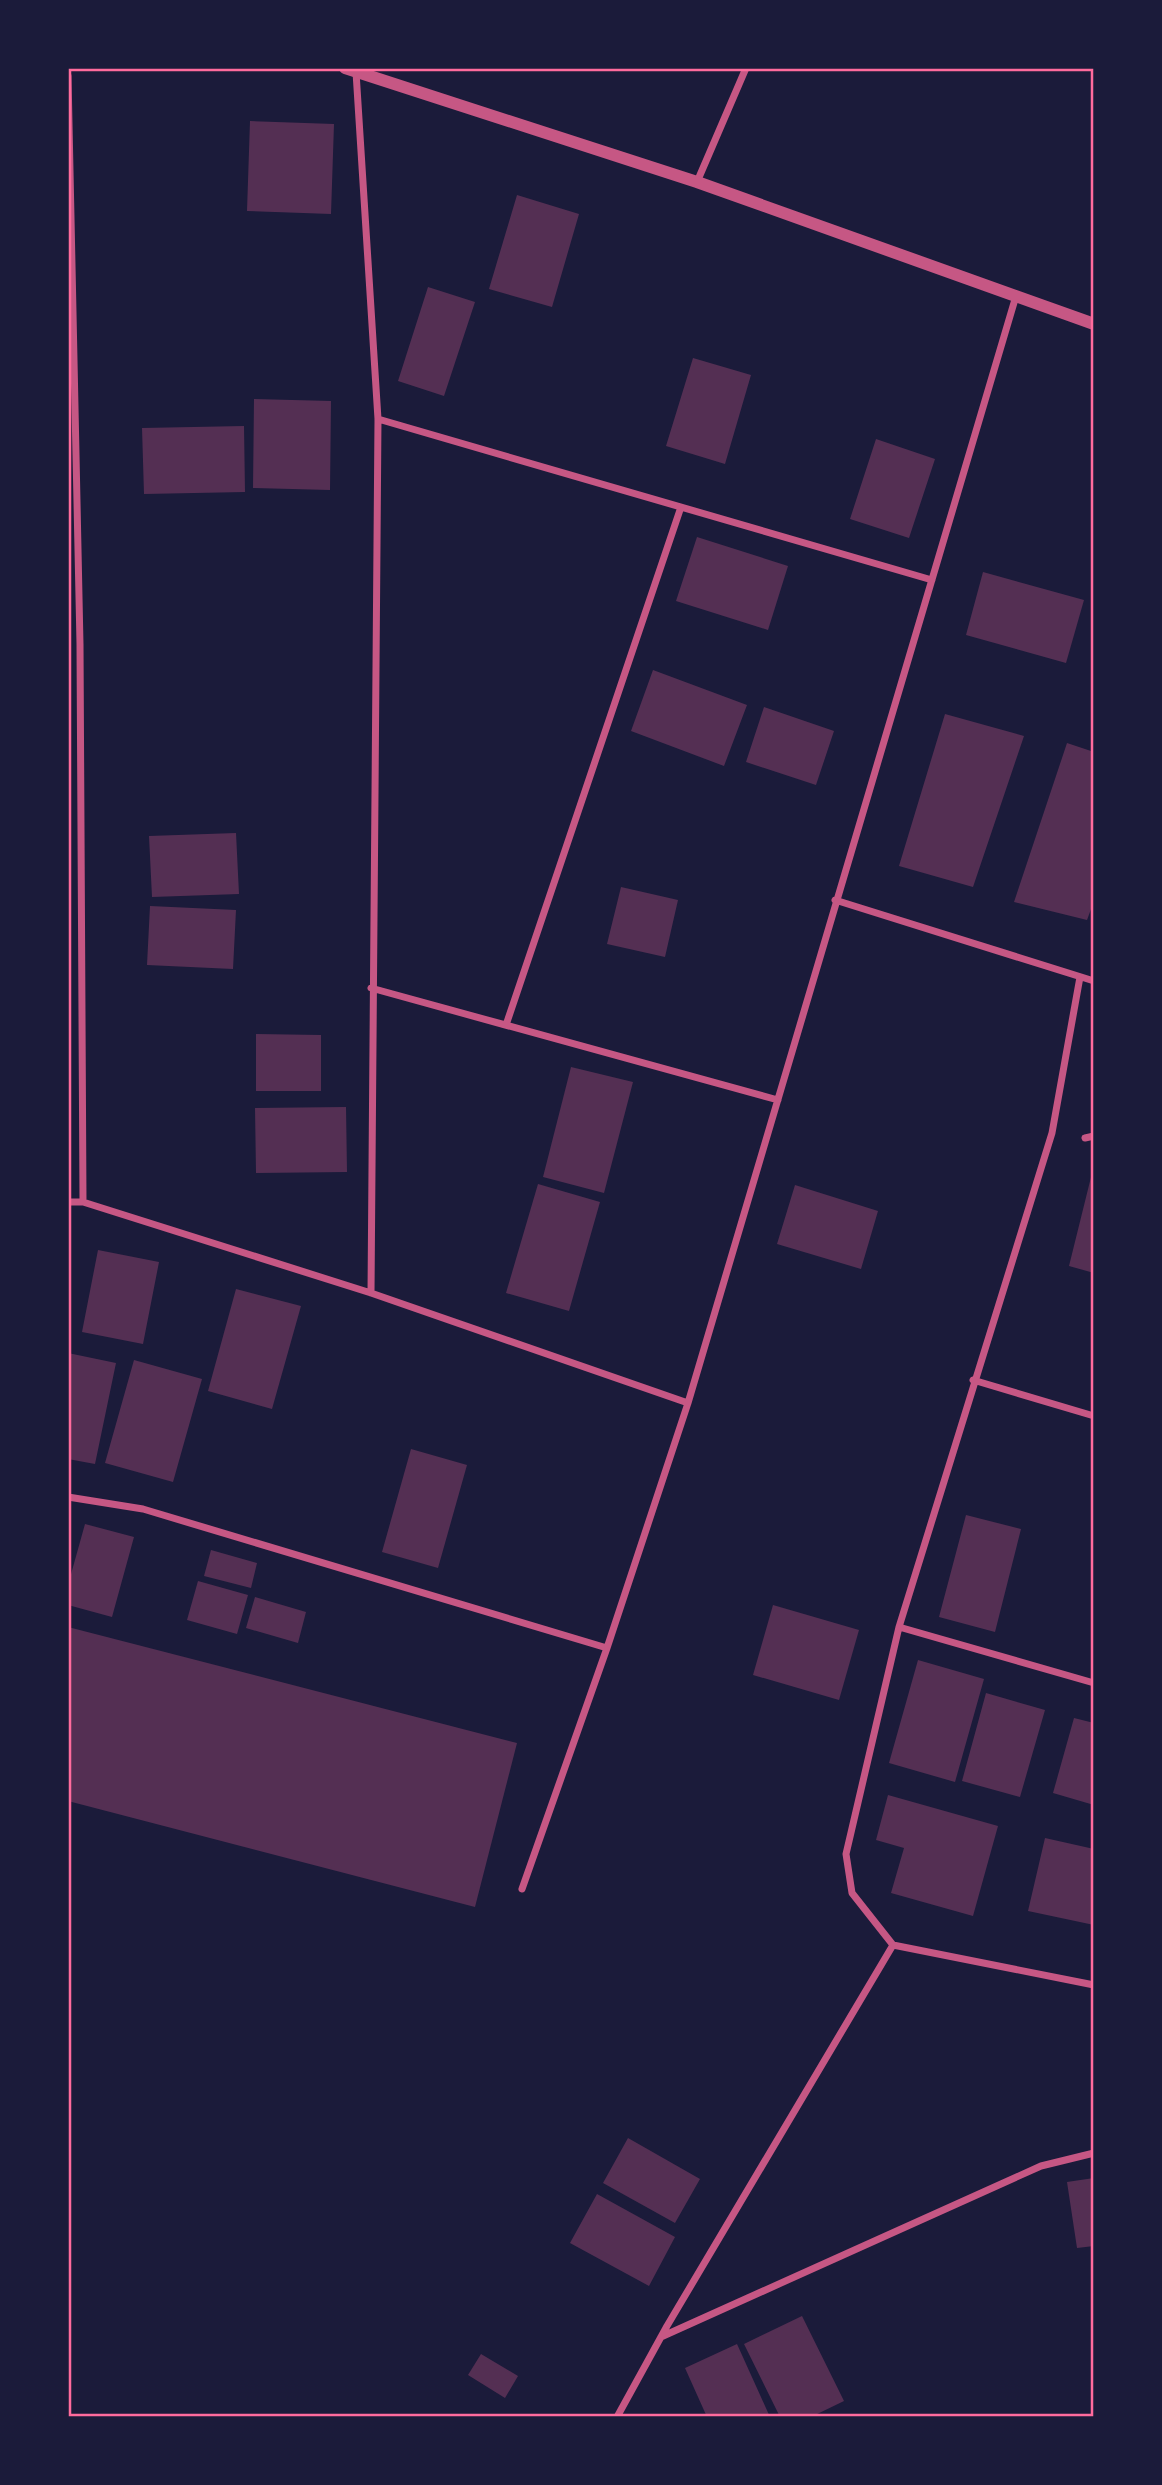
<svg xmlns="http://www.w3.org/2000/svg" width="1162" height="2485" font-family="Cabin,sans-serif">
<rect width="100%" height="100%" fill="#1b1b3a"/>
<!-- building -->
<path fill="#542f53" d="M250,121L334,124L331,214L247,211Z
M517,195L579,214L552,307L489,289Z
M428,287L475,302L444,396L398,381Z
M693,358L751,375L725,464L666,446Z
M254,399L331,401L330,490L253,488Z
M244,426L245,492L144,494L142,428Z
M876,439L935,459L909,538L850,519Z
M697,537L788,566L768,630L676,601Z
M983,572L1084,600L1066,663L966,635Z
M653,670L747,705L724,766L631,731Z
M764,707L834,731L816,785L746,762Z
M945,714L1024,736L973,887L899,866Z
M1067,743L1094,752V901L1087,920L1014,902Z
M236,833L239,894L152,897L149,836Z
M621,887L678,900L665,957L607,944Z
M150,906L236,910L233,969L147,965Z
M256,1034L321,1035V1091H256Z
M571,1067L633,1082L604,1193L543,1177Z
M346,1107L347,1172L256,1173L255,1108Z
M1093,1169H1094V1273L1069,1266Z
M538,1184L600,1202L569,1311L506,1293Z
M795,1185L878,1211L861,1269L777,1244Z
M98,1250L159,1262L143,1344L82,1332Z
M236,1289L301,1306L272,1409L208,1391Z
M68,1353L116,1363L95,1464L68,1459Z
M134,1360L202,1379L173,1482L105,1463Z
M411,1449L467,1465L438,1568L382,1552Z
M966,1515L1021,1529L995,1632L939,1617Z
M85,1524L134,1537L112,1617L68,1605V1585Z
M211,1550L257,1563L251,1588L204,1576Z
M198,1581L248,1595L237,1634L187,1620Z
M255,1597L306,1612L298,1643L246,1628Z
M773,1605L859,1630L839,1700L753,1675Z
M68,1627L517,1743L475,1907L68,1801Z
M918,1660L984,1679L955,1782L889,1763Z
M986,1693L1045,1710L1020,1797L962,1781Z
M1074,1718L1094,1723V1805L1053,1793Z
M888,1795L998,1826L973,1916L891,1893L904,1848L876,1840Z
M1045,1838L1094,1849V1925L1028,1911Z
M628,2138L700,2179L675,2223L603,2183Z
M1094,2178V2246L1077,2248L1067,2182Z
M597,2194L675,2237L649,2286L570,2243Z
M802,2316L844,2401L811,2417H780L744,2344Z
M737,2344L770,2417H707L685,2368Z
M481,2354L518,2376L505,2398L468,2375Z"/>
<g fill="none" stroke-linecap="round" stroke-linejoin="round">
<!-- minor -->
<path stroke="#c65784" stroke-width="7" d="M356,72L378,419L371,1293
M68,76L80,644L83,1202
M697,182L746,68
M378,419L932,580
M835,900L1094,981
M371,988L778,1100
M506,1025L681,507
M1085,1138L1094,1136
M68,1202H83L371,1293L688,1403
M973,1380L1094,1416
M68,1497L143,1509L607,1648
M899,1627L1094,1683
M522,1889L607,1648L688,1403L1016,296
M893,1945L1094,1985
M661,2337L1041,2166L1094,2153
M617,2417L667,2326L893,1945L852,1893L846,1854L899,1627L1052,1133L1080,977"/>
<!-- tertiary -->
<path stroke="#c65784" stroke-width="12" d="M345,68L697,182L1094,324"/>
</g>
<!-- border -->
<rect width="1162" height="2485" fill="none" stroke="#1b1b3a" stroke-width="140"/>
<rect x="70" y="70" width="1022" height="2345" fill="none" stroke="#ff6b9d" stroke-width="2.5"/>
</svg>
